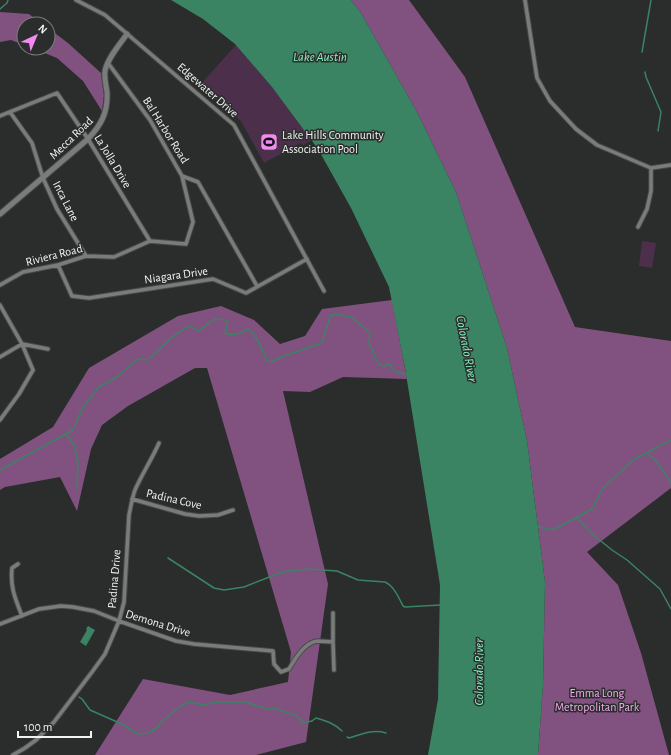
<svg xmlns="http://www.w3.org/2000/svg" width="671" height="755" font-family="'Alegreya Sans',sans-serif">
<rect width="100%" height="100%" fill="#2a2d2b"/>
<!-- green -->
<path fill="#4c304b" d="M236,45L272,87L312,140L303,145L301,143L264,163L241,121L199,86Z
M642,241L656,243L652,268L639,266Z"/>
<!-- forest -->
<path fill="#815280" d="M351,0H409L465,77L575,327L671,341V488L587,552L618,585L641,653L669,755H538L543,685L545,582L527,441L507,348L456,192L417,112L361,13Z
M0,12L29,14L42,24H24V45L11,40L0,42Z
M48,28L68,43L101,73L104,95L102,111L83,81L57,58L32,48H48Z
M392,300L407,379L343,377L310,392L283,391L328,584L306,742L256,755H95L143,679L230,695L288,682L291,652L207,368H195L128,406L102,425L91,449L77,511L60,477L5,487L0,490V459L53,427L89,368L178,316L221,306L254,320L280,344L305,336L322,309Z"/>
<!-- water -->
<path fill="#3a8464" d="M171,0H351L361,13L417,112L456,192L507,348L527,441L545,582L543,685L538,755H428L438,699L440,585L405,368L389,287L351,208L318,149L272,87L235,44L203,19Z
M271,133L278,148L271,151L268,144L265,145L262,139Z
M88,626L95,630L86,646L80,642L87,630L86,629Z"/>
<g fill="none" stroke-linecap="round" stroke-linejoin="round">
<!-- stream -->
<path stroke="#3a8464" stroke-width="1.5" d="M0,9L7,3L8,0
M642,52L651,0
M645,72L646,77L661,112L658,131
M66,434L74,445L78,462L77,489
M647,453L655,460L671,482
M0,470L73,430L83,407L99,387L117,377L135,361L140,359L148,360C159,350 176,331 190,326L199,331L213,320C217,318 225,319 228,322L225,333C233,337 241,333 248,329C257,335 263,351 267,361L272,362L279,358L319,344L322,342L331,315L336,314L351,317L368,331L370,335L369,343L379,365L384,366L388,364L391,365L393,370L396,372L407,374
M577,518L592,534L612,550L627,560L660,589L671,609
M535,526L553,530L592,509L603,488L633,460L671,440
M168,558L214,588L224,590L244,587L277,574L288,571L308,569L337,571L358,580L385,582C394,586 399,598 403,606L405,607L440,605
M79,697L82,699L90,710L124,725L138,734L148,733L156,729L162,721L181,706L189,702L202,705L217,702H245L268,709H277L297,716L303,723L312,721L316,718C326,721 334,723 342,731
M347,737L349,738C362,734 373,729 386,733"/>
<defs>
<path id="street" d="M76,0L105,15L234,125L324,291
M525,0L537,78L550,101L576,129L597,145L651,168L671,165
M108,63L150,120L182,176L198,182L257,286
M10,112L32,143L43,178L57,209L86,256
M0,116L57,93L88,139L150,241
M638,227L647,209L651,191V168
M58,265L72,296L89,298L213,279L246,293L307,259
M0,285L23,272L58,265L86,256L114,257L150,241L186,244L193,222L182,176
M0,305L22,344L33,370L19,394L0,420
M0,357L22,344L48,349
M132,499L185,514L199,516L218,515L233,510
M18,564L12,568C10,587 15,598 22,616
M333,613V642
M0,624L39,609L61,606L73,607L94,611L119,621L176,641L194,644L273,651L274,664L281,672L289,669C295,659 304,643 317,641C323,641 328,642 333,642L334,670
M13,755L25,748L36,740L54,722L92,672L105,654L119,621L124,602L129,515C131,506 132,498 135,490C142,474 152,459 159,443"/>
<path id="secondary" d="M0,214L88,139C101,125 108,113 107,92C106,85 104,78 105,71C107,59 120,44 127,34"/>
</defs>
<!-- street casing -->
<use href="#street" stroke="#484a49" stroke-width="5.5"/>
<!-- secondary casing -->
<use href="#secondary" stroke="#484a49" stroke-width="7"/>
<!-- street -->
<use href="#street" stroke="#797c7a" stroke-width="3.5"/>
<!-- secondary -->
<use href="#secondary" stroke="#797c7a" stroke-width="5"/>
</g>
<!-- icons -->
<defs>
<symbol id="stadium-square" viewBox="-11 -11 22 22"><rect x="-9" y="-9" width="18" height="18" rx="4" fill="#f38af2" stroke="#2a2d2b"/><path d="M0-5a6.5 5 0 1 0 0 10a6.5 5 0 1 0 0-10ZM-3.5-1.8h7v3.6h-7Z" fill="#111"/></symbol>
</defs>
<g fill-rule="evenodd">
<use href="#stadium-square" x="259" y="132" width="20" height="20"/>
</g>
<g text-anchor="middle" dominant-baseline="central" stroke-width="3" stroke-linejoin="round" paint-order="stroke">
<!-- street labels -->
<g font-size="12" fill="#f1f3f2" stroke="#2a2d2b">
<text transform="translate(208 90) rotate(41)">Edgewater Drive</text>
<text transform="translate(166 130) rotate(58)">Bal Harbor Road</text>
<text transform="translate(71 138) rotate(-44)">Mecca Road</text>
<text transform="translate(113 161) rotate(59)">La Jolla Drive</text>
<text transform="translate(66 201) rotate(63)">Inca Lane</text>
<text transform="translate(54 255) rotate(-14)">Riviera Road</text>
<text transform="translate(176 275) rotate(-8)">Niagara Drive</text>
<text transform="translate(174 499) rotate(13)">Padina Cove</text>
<text transform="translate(114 579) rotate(-85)">Padina Drive</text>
<text transform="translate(158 623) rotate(17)">Demona Drive</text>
</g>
<!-- poi labels -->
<g font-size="12" fill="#f1f3f2" stroke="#2a2d2b" text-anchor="start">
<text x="282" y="135">Lake Hills Community<tspan x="282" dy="14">Association Pool</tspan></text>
</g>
<!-- park labels -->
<g font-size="12" fill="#f2acf0" stroke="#2a2d2b">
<text x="597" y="693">Emma Long<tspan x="597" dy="14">Metropolitan Park</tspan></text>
</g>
<!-- water labels -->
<g font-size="13" font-style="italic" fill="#87f1c1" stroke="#2a2d2b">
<text x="320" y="57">Lake Austin</text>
<text transform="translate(466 349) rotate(79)">Colorado River</text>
<text transform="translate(479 672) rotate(-90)">Colorado River</text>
</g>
</g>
<!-- north arrow -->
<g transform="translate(36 36) rotate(44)"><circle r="19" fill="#2a2d2b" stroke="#7a7c7b"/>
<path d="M0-3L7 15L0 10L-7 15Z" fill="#f38af2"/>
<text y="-6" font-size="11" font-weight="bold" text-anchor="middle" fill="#f1f3f2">N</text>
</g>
<!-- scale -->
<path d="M18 731v6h73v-6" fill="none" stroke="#f1f3f2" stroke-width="2"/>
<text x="24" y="731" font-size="12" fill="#f1f3f2" stroke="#2a2d2b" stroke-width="3" paint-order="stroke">100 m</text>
</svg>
